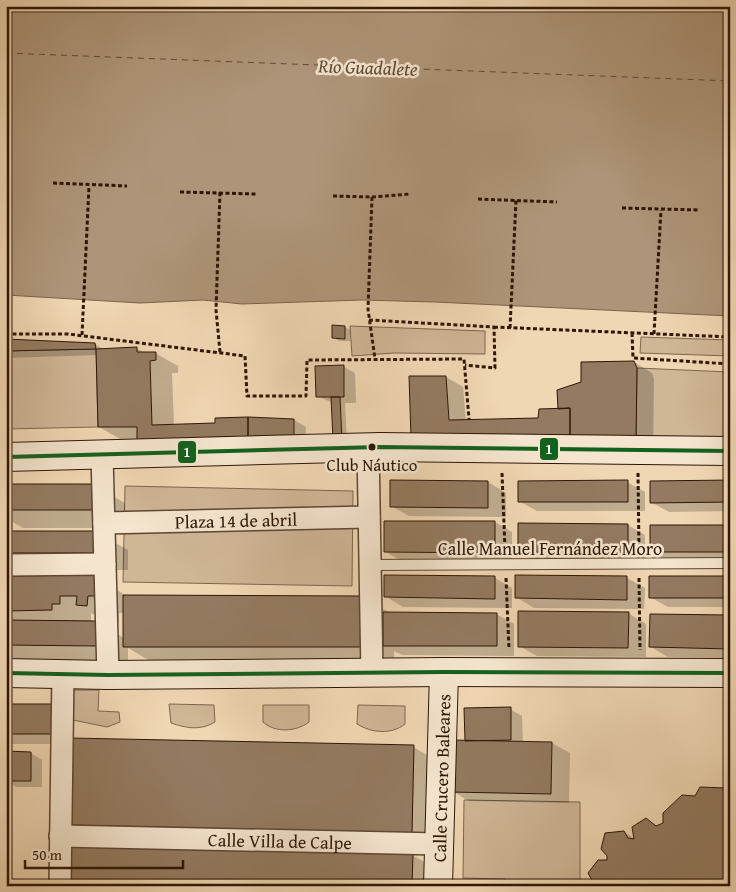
<svg xmlns="http://www.w3.org/2000/svg" width="736" height="892" font-family="'Gentium Book Plus',serif">
<rect width="100%" height="100%" fill="#f0d7b3"/>
<filter id="stains"><feTurbulence type="fractalNoise" baseFrequency=".004" numOctaves="4"/><feColorMatrix values="0 0 0 0 .2 0 0 0 0 .09 0 0 0 0 .02 0 0 0 .5 -.17"/></filter>
<radialGradient id="worn" r=".72"><stop offset=".6" stop-color="#630" stop-opacity="0"/><stop offset="1" stop-color="#630" stop-opacity=".3"/></radialGradient>
<!-- green -->
<path fill="#cfb696" stroke="#7e664e" d="M350,326L485,331V354L394,353L352,356Z
M641,337L730,340V356L640,353Z
M96,349L98,427L6,429V351Z
M637,368L730,372V438L636,440Z
M125,486L353,491L352,586L123,582Z
M73,690H99L98,711L119,712L120,722L107,727L73,720Z
M169,704L214,705L215,722C200,731 186,728 171,723Z
M263,705H309V722C296,732 275,733 263,722Z
M358,705L405,706V724C391,735 372,733 357,724Z
M464,800L580,802V886H505V879L463,878Z"/>
<!-- water -->
<path fill="#ae9579" stroke="#7b624b" d="M6,6H730V316L435,302L362,300L242,304L203,300L140,303L6,295Z"/>
<!-- shadow -->
<path fill="#0003" fill-rule="evenodd" d="M345,327L350,330V341H339L333,337Z
M6,340L95,344L105,350L136,348L145,353H155L178,366V373H172L174,426L216,425L248,418L294,420L306,427L305,447L122,440L99,427L97,355L7,358Z
M634,362L652,373L654,379L653,449L430,448L446,377L463,387L466,421L539,419L560,410Z
M344,367L355,373L356,403H345L347,442H339L333,403L317,396Z
M730,481V511L669,512L651,502Z
M488,482L506,493V517L409,516L391,506Z
M627,482L645,492V511H537L519,501Z
M6,485H93L125,503V528H23L6,518Z
M495,522L512,532V562H403L386,552Z
M628,525L645,535V563L537,562L519,552Z
M730,526V562H669L651,551Z
M6,532H96L128,550V570H19L6,563Z
M6,577H95L127,596L363,597L392,614H496L514,624V656L402,655L394,651V665L155,664L128,648V664L20,662L6,654V621H9L6,620ZM91,613L109,623H119V613H124V638L97,622H91Z
M730,577V607H668L650,597Z
M495,578L512,588V608L403,607L385,596Z
M627,578L645,588L644,609L534,608L516,597Z
M628,613L646,624V657L537,656L519,646Z
M730,617V658L668,657L651,647Z
M6,705L69,744H6Z
M510,709L522,716L523,742L552,743L570,753L569,803L469,801L452,791L466,741Z
M413,747L445,765L443,850L101,842L70,824Z
M31,753L42,760V787H16L6,781Z
M725,790L730,792V886L608,861L624,832L635,839L646,820L658,826L696,798Z
M412,855L444,873V886H68Z"/>
<g fill="none" stroke-linecap="round" stroke-linejoin="round">
<!-- ferry -->
<path stroke="#614935" stroke-width="1" stroke-dasharray="6 5" stroke-linecap="butt" d="M6,53L730,81"/>
</g>
<!-- building -->
<path fill="#937a60" stroke="#2e1607" d="M332,325L345,326V339L332,338Z
M6,339L95,343L96,349L6,351Z
M137,347V352H156V360L150,361L152,425L215,423V418L248,417V438L137,441V427H98L96,349Z
M634,361L637,368L636,440H570V408L558,409L557,390L581,382V362Z
M344,365V397H316L315,366Z
M409,376H446L449,420L538,418L539,409L570,408V440L411,438Z
M331,397H340L342,440L333,439Z
M248,417L294,419V441L248,438Z
M390,480L488,481V508L390,507Z
M628,480V502H518V481Z
M730,480V502L650,503V481Z
M6,484H93V510H6Z
M384,521H495V553L384,552Z
M518,523L628,524V553L518,552Z
M650,525H730V552H650Z
M6,531H97V553H6Z
M96,575V596H88L87,606L76,605L77,596H60V604H52V610L6,611V576Z
M384,575L495,576V599L384,597Z
M515,575L627,576V600L515,598Z
M649,576H730V598H649Z
M123,595L363,596V647H123Z
M518,611L629,612L628,648L518,647Z
M383,612L497,613V646H383Z
M650,614L730,615V649L649,647Z
M6,620L97,621V646L6,645Z
M6,704H52V734H6Z
M511,707V740L465,741L464,708Z
M70,738L414,745L412,833L69,825Z
M451,740L552,742L551,794L450,792Z
M6,751L31,752V781H6Z
M700,787L726,788L730,793V886H595L588,873L598,860H607V856L601,849L605,833L624,831L628,838L634,839L632,827L646,818L656,826L663,823V813L682,795L695,796Z
M68,846L413,853L412,886H67Z"/>
<g fill="none" stroke-linecap="round" stroke-linejoin="round">
<defs>
<path id="lane" d="M370,565L730,563"/>
<g id="street">
<path d="M368,447L372,674"/>
<path d="M102,456L108,675"/>
<path id="s1" d="M104,523L369,517"/>
<path d="M6,565L105,564"/>
<path id="s2" d="M60,836L439,844"/>
<path d="M60,886L63,673"/>
</g>
<g id="secondary">
<path d="M6,457L380,447L730,451"/>
<path d="M6,673L108,675L444,672L730,673"/>
<path id="s3" d="M438,886L444,672"/>
</g>
</defs>
<!-- lane casing -->
<use href="#lane" stroke="#5e4632" stroke-width="12"/>
<!-- street casing -->
<use href="#street" stroke="#5e4632" stroke-width="24"/>
<!-- secondary casing -->
<use href="#secondary" stroke="#2e1607" stroke-width="30"/>
<!-- path -->
<path stroke="#2e1607" stroke-width="3" stroke-dasharray="4 2.5" stroke-linecap="butt" d="M53,183L127,186
M180,192L256,194
M333,196L372,197L410,194
M372,197L368,309L375,359
M478,199L557,202
M622,208L700,210
M369,320L494,327L495,368L465,365
M494,327L730,337
M510,328L516,200
M632,333L633,358L730,364
M6,334H68L245,356L247,396H306L307,360L464,359L469,419
M654,334L661,210
M82,335L89,186
M220,352L216,310L220,192
M502,473L505,549
M638,473L639,550
M506,578L509,649
M639,578L640,650"/>
<!-- lane -->
<use href="#lane" stroke="#f5e5ce" stroke-width="10"/>
<!-- street -->
<use href="#street" stroke="#f5e5ce" stroke-width="21"/>
<!-- secondary -->
<use href="#secondary" stroke="#f5e5ce" stroke-width="28"/>
<defs>
<path id="bus-1" d="M6,457L380,447L730,451
M6,673L108,675L444,672L730,673"/>
</defs>
<!-- bus-1 casing -->
<use href="#bus-1" stroke="#f5e5ce" stroke-width="8"/>
<!-- bus-1 -->
<use href="#bus-1" stroke="#14611d" stroke-width="4"/>
</g>
<!-- markers -->
<circle fill="#2e1607" stroke="#f5e5ce" stroke-width="2" cx="372" cy="447" r="4.5"/>
<g text-anchor="middle" dominant-baseline="central" stroke-width="5" stroke-linejoin="round" paint-order="stroke">
<!-- bus labels -->
<g font-size="17" fill="#2e1607" stroke="#f5e5ce">
<text x="372" y="464">Club Náutico</text>
</g>
<!-- street labels -->
<g font-size="18" fill="#2e1607" stroke="#f5e5ce">
<text stroke="none"><textPath href="#s1" startOffset="132">Plaza 14 de abril</textPath></text>
<text x="550" y="548">Calle Manuel Fernández Moro</text>
<text stroke="none"><textPath href="#s3" startOffset="108">Calle Crucero Baleares</textPath></text>
<text stroke="none"><textPath href="#s2" startOffset="220">Calle Villa de Calpe</textPath></text>
</g>
<!-- water labels -->
<g font-size="19" font-style="italic" fill="#614935" stroke="#f5e5ce">
<text transform="translate(368 67) rotate(2)">Río Guadalete</text>
</g>
</g>
<g stroke="#f5e5ce" stroke-width="2">
<rect x="539" y="437" width="20" height="24" rx="5" fill="#14611d"/>
<rect x="177" y="440" width="20" height="24" rx="5" fill="#14611d"/>
</g>
<g font-size="14" text-anchor="middle" font-weight="bold" fill="#fff">
<text x="549" y="454">1</text>
<text x="187" y="457">1</text>
</g>
<!-- margin -->
<rect width="736" height="892" fill="none" stroke="#f0d7b3" stroke-width="25"/>
<rect x="8" y="8" width="721" height="877" fill="none" stroke="#2e1607" stroke-width="2.5"/>
<rect x="12" y="12" width="711" height="867" fill="none" stroke="#2e1607"/>
<!-- scale -->
<path d="M25 860v8h158v-8" fill="none" stroke="#2e1607" stroke-width="2.5"/>
<text x="32" y="860" font-size="15" fill="#2e1607" stroke="#f5e5ce" stroke-width="4" paint-order="stroke">50 m</text>
<rect width="100%" height="100%" filter="url(#stains)"/>
<rect width="100%" height="100%" fill="url(#worn)"/>
</svg>
